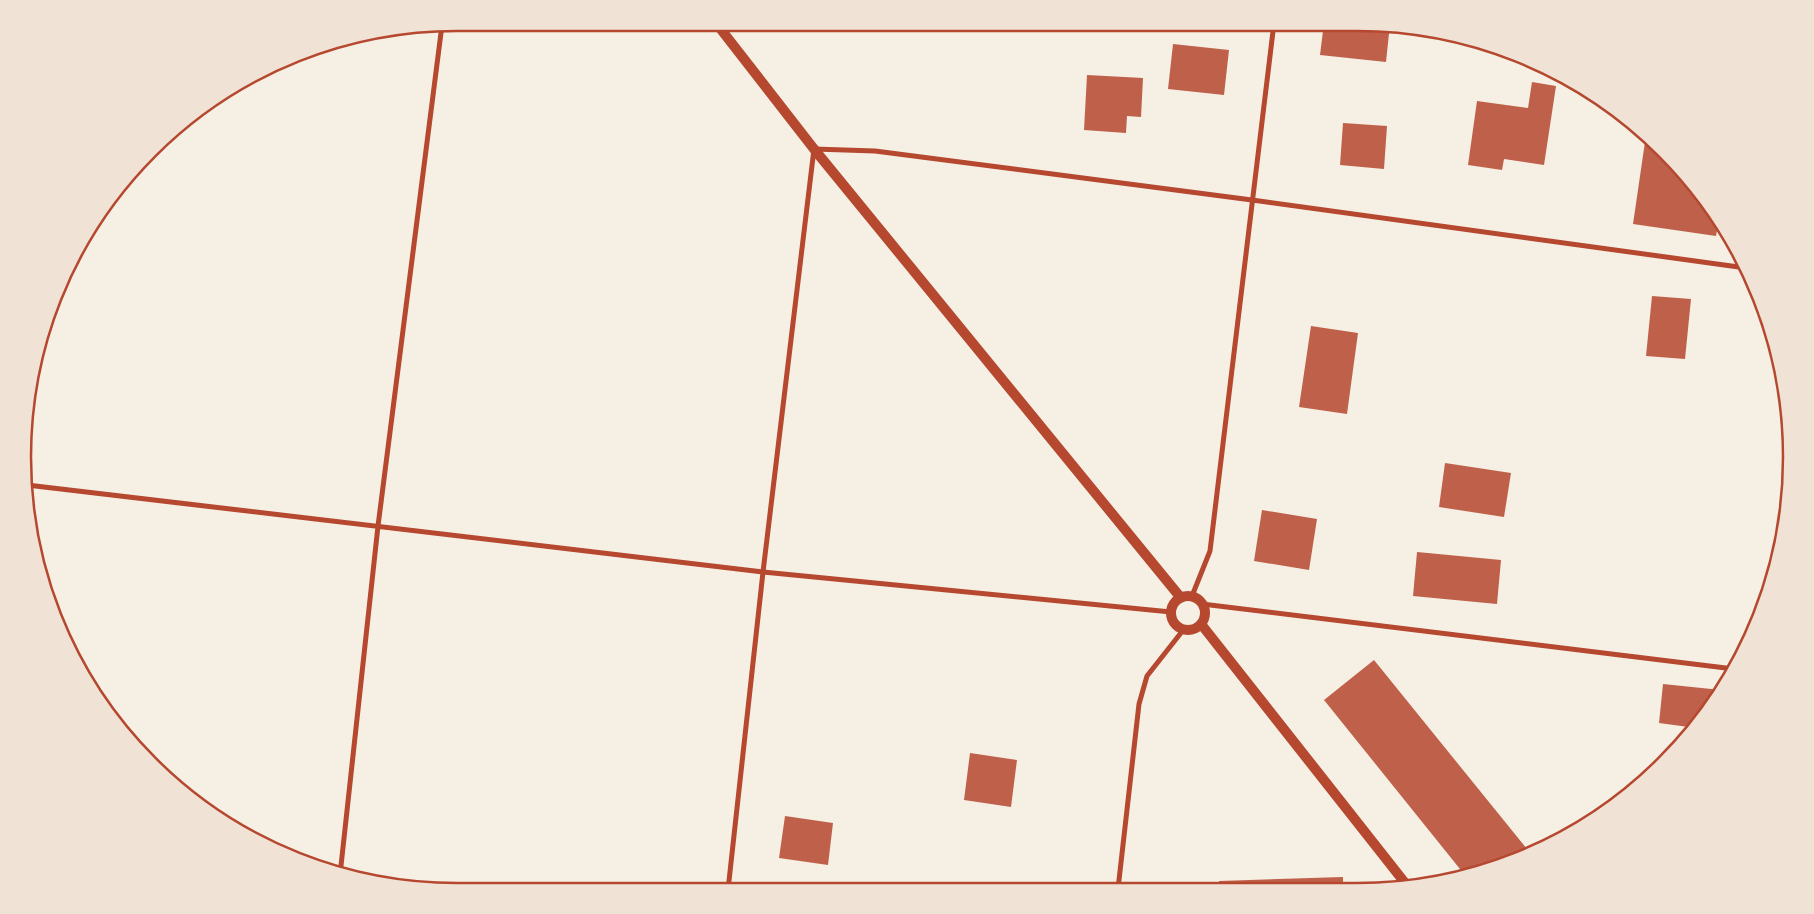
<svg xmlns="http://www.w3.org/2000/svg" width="1814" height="914" font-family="Helvetica,sans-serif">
<rect width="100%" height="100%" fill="#f6efe4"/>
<!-- building -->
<path fill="#bf614a" d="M1324,23L1390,24L1386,62L1320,55Z
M1173,44L1229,50L1224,95L1168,89Z
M1087,75L1143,78L1141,117L1127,116L1126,133L1084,130Z
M1532,82L1556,86L1544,165L1504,159L1502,170L1468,165L1477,101L1528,108Z
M1343,123L1387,126L1384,169L1340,165Z
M1646,135L1683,170L1719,219L1716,236L1633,224Z
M1652,296L1691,299L1685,359L1646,356Z
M1311,326L1358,333L1347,414L1299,407Z
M1445,463L1511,473L1504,517L1439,507Z
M1262,510L1317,519L1309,570L1254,561Z
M1417,552L1501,560L1497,604L1413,596Z
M1374,660L1531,854L1523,859L1464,874L1324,700Z
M1663,684L1721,690L1696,728L1659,723Z
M970,753L1017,760L1011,807L964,800Z
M785,816L833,823L828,865L779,858Z
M1343,877V888H1219V881Z"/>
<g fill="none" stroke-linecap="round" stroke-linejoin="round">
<!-- minor -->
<path stroke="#b5482f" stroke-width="5" d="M27,485L763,572L1171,612
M1192,596L1210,551L1274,23
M1202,604L1734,669
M340,875L378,526L442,25
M1118,889L1139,704L1147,676L1184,629
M728,890L763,572L814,149L875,151L1252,200L1746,268"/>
<!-- secondary -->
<path stroke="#b5482f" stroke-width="10" d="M716,23L814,149L1181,598
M1171 613a17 17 0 1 1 34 0a17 17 0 1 1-34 0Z
M1201,624L1409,888"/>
</g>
<!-- crop -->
<path d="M0 0H1814V914H0ZM457 31H1357A426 426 0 0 1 1783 457V457A426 426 0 0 1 1357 883H457A426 426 0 0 1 31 457V457A426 426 0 0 1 457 31Z" fill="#f1e2d6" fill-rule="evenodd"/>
<path fill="none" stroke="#b5482f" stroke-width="2.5" d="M457 31H1357A426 426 0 0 1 1783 457V457A426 426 0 0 1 1357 883H457A426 426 0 0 1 31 457V457A426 426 0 0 1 457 31Z"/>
</svg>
